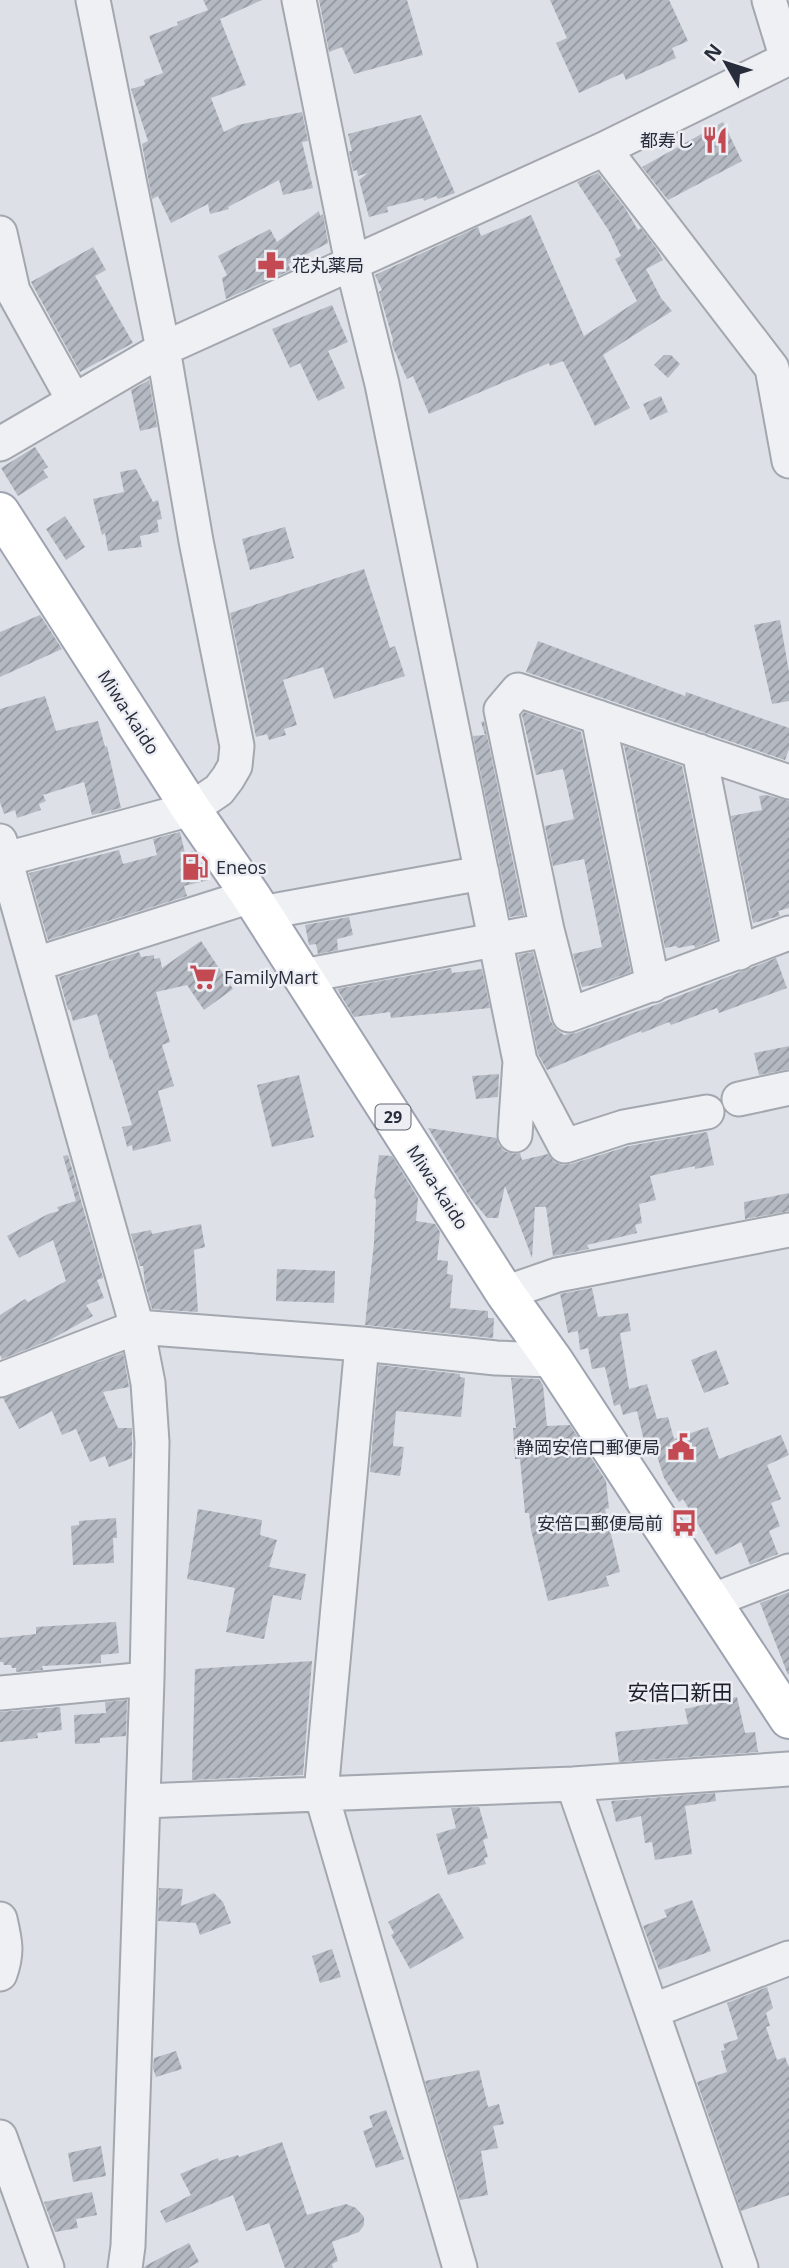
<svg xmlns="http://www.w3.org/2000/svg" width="789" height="2268" font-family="'Open Sans','Noto Sans JP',sans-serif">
<defs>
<pattern id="building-hatch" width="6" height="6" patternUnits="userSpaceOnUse" patternTransform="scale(1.75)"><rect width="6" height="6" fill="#b4b9c2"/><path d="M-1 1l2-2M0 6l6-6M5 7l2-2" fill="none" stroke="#92979f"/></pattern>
</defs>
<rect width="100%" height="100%" fill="#dde0e6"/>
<!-- building -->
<path fill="url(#building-hatch)" d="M203,0H262L220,19L246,85L211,98L224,132L238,125L302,112L308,141L302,142L313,188L283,195L279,180L228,207L229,209L210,214L208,204L171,223L158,196L152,199L142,144L148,141L131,89L145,85L144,80L163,73L149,36L178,25L177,22L208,10Z
M319,0H407L423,55L354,74L342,47L329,52Z
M550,0H669L688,41L672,48L676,58L626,80L623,73L579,93L556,43L567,38Z
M421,115L455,193L438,199L436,196L424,201L423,198L387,207L388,212L369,217L359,180L368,173L358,176L357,170L353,171L349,151H352L348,134Z
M723,122L742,161L668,200L642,167Z
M598,173L625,208L638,230L641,228L658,251L663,260L646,269L661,298L672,311L603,355L630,408L595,426L563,361L550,366L549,363L429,414L413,376L407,379L392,345L393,340L379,292L382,290L375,275L478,227L481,236L531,215L584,336L637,301L615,259L621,256L609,231L577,182Z
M319,211L320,216L323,214L328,243L288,264L291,270L226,299L222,278L227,275L218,256L270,229L277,242Z
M93,247L106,270L95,276L133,343L80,372L31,282Z
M332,305L348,342L328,351L345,388L318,401L300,363L290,368L272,329Z
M664,355H671L680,364L668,378L654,365Z
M149,380L157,427L140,431L131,390Z
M661,396L668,412L650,420L643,404Z
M35,447L48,467L43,470L48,477L18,496L1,468Z
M136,469L153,502L158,500L162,519L157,520L159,532L140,536L142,547L108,551L105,533L102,535L93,499L124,492L120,472Z
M65,516L85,547L66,560L46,529Z
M285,527L294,558L250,570L242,539Z
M364,569L390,648L395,646L405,676L334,699L323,667L283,680L297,725L284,729L286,735L269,740L267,734L256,737L230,613Z
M40,615L62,649L0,677V632Z
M780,620L789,672V701L772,704L754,625Z
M538,641L685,696L686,692L789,728V749L785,760L526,672Z
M45,696L56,731L98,721L105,747L107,746L121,808L92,815L84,782L43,795L46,801L39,804L41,810L17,818L15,810L4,814L0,802V709Z
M524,712L581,732L631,972L597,984L582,987L573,954L602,947L584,859L553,866L545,826L574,819L563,769L536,775L522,715Z
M484,721L524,915L510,917L473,736L485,735L481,722Z
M624,746L682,766L717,939L695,948L694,945L678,948L676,946L665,948Z
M766,795L789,801V908L778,911L780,916L753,923L731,816L762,810L759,796Z
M180,832L185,853L193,851L207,871L209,880L184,886L187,896L48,940L29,873L119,850L123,864L157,855L153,839Z
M349,917L353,935L337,939L338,950L318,954L316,944L309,945L305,925Z
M201,941L233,989L204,1010L187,985L156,992L170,1042L162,1045L174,1086L158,1091L171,1141L133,1151L132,1145L127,1147L122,1127L132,1125L112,1059L110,1060L97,1014L73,1021L70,1010H68L59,977L139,952L141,957L154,955V959L160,958L162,968Z
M533,952L550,1020L555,1028L564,1035L576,1033L658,1004L776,958L787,988L719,1013L717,1008L671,1025L669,1022L642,1033L641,1031L547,1070L538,1054L518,955Z
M451,968L452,973L482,969L490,1008L391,1018L390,1012L354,1017L337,989Z
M789,1046V1069L759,1075L754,1053Z
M499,1074L498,1097L476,1099L472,1076Z
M299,1075L314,1137L272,1147L257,1085Z
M428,1128L497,1138L498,1144L504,1151L513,1154L520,1153L522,1160L548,1154L554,1162L563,1165L571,1164L629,1146L707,1132L714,1165L695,1169V1166L650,1176L656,1200L639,1204L642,1223L635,1225L637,1233L587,1245L589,1249L553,1256L546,1207H535L532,1258L505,1186L498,1218H487L469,1196Z
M68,1155L103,1278L97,1280L104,1298L86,1305L93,1316L50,1340L2,1359L0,1355V1315L25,1299L28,1302L66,1281L53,1240L19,1258L7,1236L48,1214L59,1211L57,1207L76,1201L63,1156Z
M379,1155L392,1156L418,1198L416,1221L435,1224L440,1232L437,1260L448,1261L447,1274L453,1275L450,1308L488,1311V1318H494L493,1338L365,1325L374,1243L376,1199L374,1198Z
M789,1193V1211L745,1219L744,1202Z
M201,1224L205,1247L194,1250L198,1312L152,1309L145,1284L143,1266H140L131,1234L151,1230L152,1234Z
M277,1269L335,1271L334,1303L276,1301Z
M592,1288L598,1317L628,1313L631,1331L620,1333L629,1389L647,1384L657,1419L668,1417L674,1439L708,1427L719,1459L781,1435L789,1455L767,1465L781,1499L771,1503L780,1526L769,1531L778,1554L750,1565L741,1542L716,1555L683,1499L679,1502L664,1478L653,1443L645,1445L637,1411L623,1415L620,1404L614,1406L605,1367L592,1369L588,1348L580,1350L578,1331L568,1333L560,1294Z
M716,1350L729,1384L704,1393L691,1360Z
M123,1353L129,1387L103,1392L118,1428H132V1458L109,1467L105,1456L90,1462L76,1429L62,1435L52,1411L19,1429L3,1398Z
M379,1365L460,1374V1377L465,1378L461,1417L396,1411L393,1446L404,1447L400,1476L370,1472Z
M511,1378L539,1379L543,1385L547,1426L570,1425L606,1481L609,1508L605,1509L620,1572L606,1576L609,1586L548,1601L531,1530L529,1513H525L520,1459H515L513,1428H516Z
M198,1509L262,1520L260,1535L277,1540L269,1567L306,1574L301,1600L273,1595L264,1639L226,1632L235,1588L187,1579Z
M116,1518L117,1538H113L114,1563L73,1565L71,1526L79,1525V1521Z
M789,1592V1674L788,1675L760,1603Z
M116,1622L119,1653L101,1655V1663L42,1666L43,1670L16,1672V1668H12L11,1665H4L3,1662H0V1638L36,1634V1627Z
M312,1661L303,1775L192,1780L195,1669Z
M737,1697L745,1733L755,1732L758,1752L619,1762L615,1732L688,1724L685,1709Z
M127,1700L126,1736L100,1738V1743L75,1744L74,1715L106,1713L105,1702Z
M60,1707L62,1730L37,1733L38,1738L0,1742V1712Z
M715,1793L716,1801L685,1806L692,1854L655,1860L652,1842L645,1843L641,1816L616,1822L611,1801Z
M479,1807L488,1838L483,1840L488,1857L484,1858L486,1864L448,1875L436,1834L456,1828L451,1808Z
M159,1888L183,1889L181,1906L214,1893L223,1902L231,1923L200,1935L196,1923L158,1921Z
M439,1893L464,1938L410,1969L391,1935L394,1933L388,1922Z
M692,1900L711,1951L659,1970L643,1926L667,1917L664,1910Z
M332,1949L341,1977L320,1983L312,1956Z
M767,1987L773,2008L766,2013L770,2026L766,2027L777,2060L785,2057L789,2067V2195L741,2211L697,2082L727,2072L721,2051L725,2050L723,2044L738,2039L727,2003Z
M176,2051L182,2069L156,2077L153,2068L154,2058Z
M479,2070L488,2107L499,2104L504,2124L493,2126L498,2148L481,2151L488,2195L460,2200L425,2081Z
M386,2110L404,2159L376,2168L363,2131L373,2127L369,2116Z
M282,2142L307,2215L346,2204L356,2208L364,2217V2225L359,2232L332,2242L338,2261L332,2264L333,2268H285L269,2223L246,2231L233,2195L166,2223L160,2211L191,2195L180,2174L218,2158L219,2161L238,2155L239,2157Z
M101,2146L106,2176L73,2182L68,2153Z
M92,2192L97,2215L76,2219L78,2228L55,2232L44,2202Z
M189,2243L199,2262L188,2268H144L145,2266Z"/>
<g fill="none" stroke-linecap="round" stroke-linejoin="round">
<defs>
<path id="minor" d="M299,0L352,263L382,384L520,1061L515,1135
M769,0L787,59
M604,149L772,368L789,461
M0,233L13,291L74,401
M0,444L163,349L604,149L789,58
M598,717L653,985
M699,751L739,953
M789,782L518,690L501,710L547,930L569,1015L789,933
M0,841L137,1327L148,1383L152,1442L147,1679L128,2246L125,2268
M6,859L191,809L219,790L228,778L235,766L237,746L196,541L163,349L93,0
M261,913L482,873
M36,964L251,896
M303,976L547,930
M520,1061L565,1146L624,1127L707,1112
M739,1099L789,1088
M505,1293L557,1275L789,1230
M362,1344L321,1793L460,2268
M0,1380L137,1327L362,1344L496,1358L553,1360
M711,1601L789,1571
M0,1693L147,1679
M573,1784L741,2268
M143,1801L573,1784L789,1769
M0,1919C5,1941 8,1952 0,1974
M652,2011L789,1958
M0,2137L47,2268"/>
<path id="major" d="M0,512L191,809L251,896L505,1293L553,1360L789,1719"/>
</defs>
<!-- minor casing -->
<use href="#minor" stroke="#a3a7af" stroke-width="37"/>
<!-- major casing -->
<use href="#major" stroke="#9da3b0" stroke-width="42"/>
<!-- minor -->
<use href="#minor" stroke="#eff0f4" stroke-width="33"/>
<!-- major -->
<use href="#major" stroke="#fff" stroke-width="38"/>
</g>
<!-- icons -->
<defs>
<symbol id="restaurant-bare" viewBox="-9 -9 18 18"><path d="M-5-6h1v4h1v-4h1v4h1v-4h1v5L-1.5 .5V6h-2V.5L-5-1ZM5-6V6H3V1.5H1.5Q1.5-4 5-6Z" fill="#c34953" stroke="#eceef3" stroke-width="2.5" paint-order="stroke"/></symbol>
<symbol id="pharmacy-bare" viewBox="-9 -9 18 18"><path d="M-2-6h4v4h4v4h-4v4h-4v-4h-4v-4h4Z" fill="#c34953" stroke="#eceef3" stroke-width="2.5" paint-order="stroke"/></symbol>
<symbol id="fuel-bare" viewBox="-9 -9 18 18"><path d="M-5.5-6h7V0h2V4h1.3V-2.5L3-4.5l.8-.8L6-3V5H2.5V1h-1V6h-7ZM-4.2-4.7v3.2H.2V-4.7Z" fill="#c34953" stroke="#eceef3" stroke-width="2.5" paint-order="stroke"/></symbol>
<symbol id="supermarket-bare" viewBox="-9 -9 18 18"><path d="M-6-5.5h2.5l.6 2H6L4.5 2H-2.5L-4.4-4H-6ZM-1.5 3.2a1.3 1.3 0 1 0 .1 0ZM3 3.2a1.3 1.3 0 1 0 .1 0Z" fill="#c34953" stroke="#eceef3" stroke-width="2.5" paint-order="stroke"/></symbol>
<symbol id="civic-bare" viewBox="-9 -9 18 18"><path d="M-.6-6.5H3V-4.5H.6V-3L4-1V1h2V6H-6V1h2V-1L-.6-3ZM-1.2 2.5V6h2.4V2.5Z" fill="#c34953" stroke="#eceef3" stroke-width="2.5" paint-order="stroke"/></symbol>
<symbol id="bus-bare" viewBox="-9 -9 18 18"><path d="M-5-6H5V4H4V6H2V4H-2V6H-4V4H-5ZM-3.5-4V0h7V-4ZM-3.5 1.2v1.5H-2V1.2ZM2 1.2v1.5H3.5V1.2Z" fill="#c34953" stroke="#eceef3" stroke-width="2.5" paint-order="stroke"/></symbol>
</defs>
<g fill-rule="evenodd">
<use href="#restaurant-bare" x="696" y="121" width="38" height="38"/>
<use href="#pharmacy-bare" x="252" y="246" width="38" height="38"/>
<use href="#fuel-bare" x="176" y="848" width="38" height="38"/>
<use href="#supermarket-bare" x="184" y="958" width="38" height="38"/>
<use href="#civic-bare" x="662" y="1428" width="38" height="38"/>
<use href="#bus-bare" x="665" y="1504" width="38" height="38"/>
</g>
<g text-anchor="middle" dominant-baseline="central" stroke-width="5" stroke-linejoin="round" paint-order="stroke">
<!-- shield labels -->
<rect fill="#eceef3" stroke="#626772" stroke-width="2" x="375.5" y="1104.5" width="35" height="25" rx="5"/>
<g font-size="16" font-weight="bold" fill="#272d3b">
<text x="393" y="1117">29</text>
</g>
<!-- poi labels -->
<g font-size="18" fill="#272d3b" stroke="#eceef3" text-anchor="end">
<text x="694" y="140">都寿し</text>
<text x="292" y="265" text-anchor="start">花丸薬局</text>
<text x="216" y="867" text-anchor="start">Eneos</text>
<text x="224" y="977" text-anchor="start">FamilyMart</text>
<text x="660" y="1447">静岡安倍口郵便局</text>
<text x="663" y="1523">安倍口郵便局前</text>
</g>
<!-- street labels -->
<g font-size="18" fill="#272d3b" stroke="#eceef3">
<text transform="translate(129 712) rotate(57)">Miwa-kaido</text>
<text transform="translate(438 1187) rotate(57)">Miwa-kaido</text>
</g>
<!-- quarter labels -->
<g font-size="21" fill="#1a1f2b" stroke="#eceef3">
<text x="680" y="1692">安倍口新田</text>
</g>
</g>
<!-- north arrow -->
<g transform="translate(726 63) rotate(309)" stroke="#eceef3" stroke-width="5" paint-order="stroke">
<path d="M0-5L12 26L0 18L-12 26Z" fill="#272d3b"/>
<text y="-10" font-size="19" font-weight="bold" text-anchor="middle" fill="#272d3b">N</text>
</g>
</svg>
